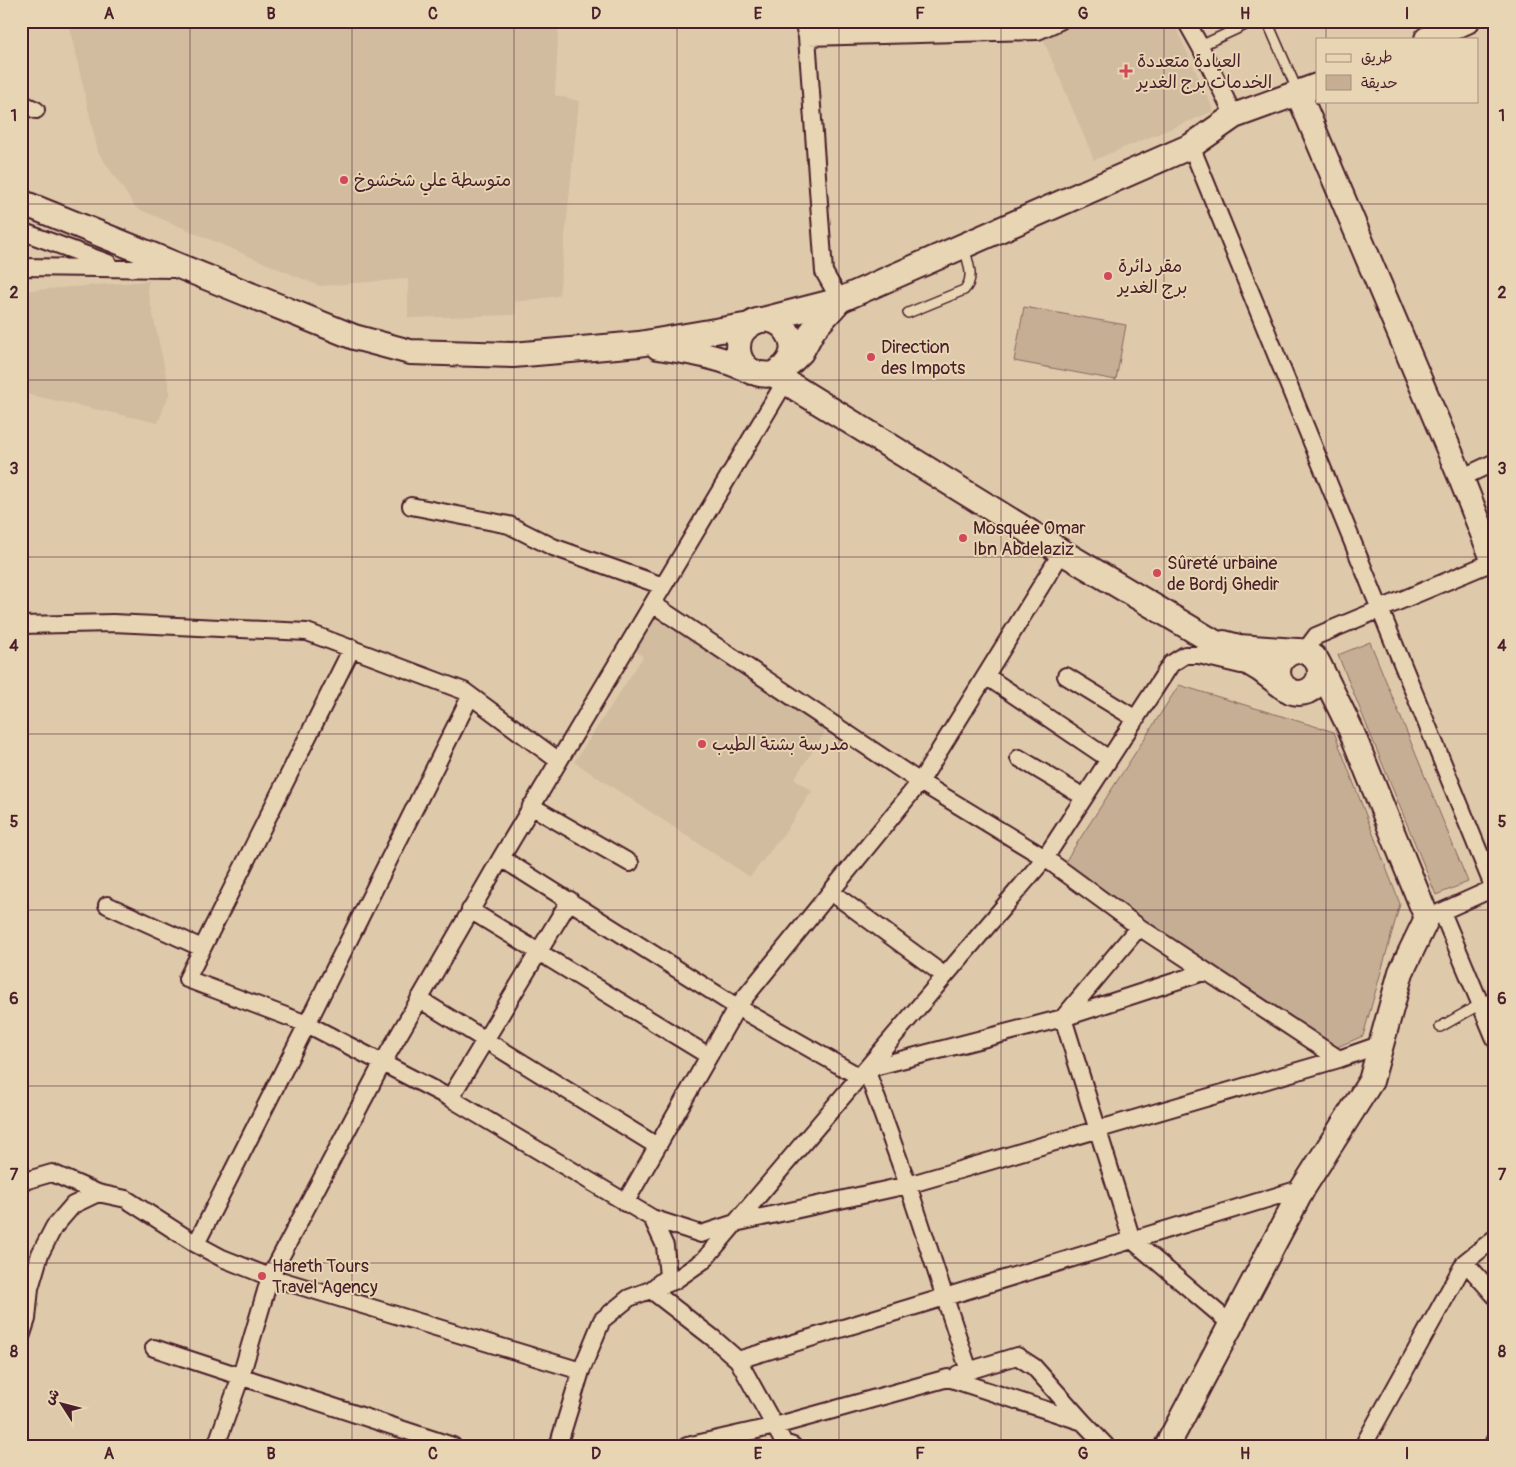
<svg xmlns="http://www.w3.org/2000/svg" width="1516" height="1467" font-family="Pangolin,'Playpen Sans Arabic',sans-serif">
<rect width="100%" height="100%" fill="#decaab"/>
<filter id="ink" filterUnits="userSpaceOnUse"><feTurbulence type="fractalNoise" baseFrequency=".02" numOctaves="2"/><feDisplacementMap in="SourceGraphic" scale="10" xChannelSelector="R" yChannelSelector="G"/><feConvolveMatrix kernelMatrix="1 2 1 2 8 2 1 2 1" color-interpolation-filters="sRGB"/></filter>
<g filter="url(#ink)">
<!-- built -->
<path fill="#d1bca0" d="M68,21H559L555,95L579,101L559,296L515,302L516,315L408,318V279L319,286L136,208L98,152Z
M1104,21H1173L1214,111L1094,160L1040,32Z
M149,281L147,288L170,392L158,423L21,393V291Z
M655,617L673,629L676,625L830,725L794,779L812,791L786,831L750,877L574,762L643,657L633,649Z"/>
<!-- green -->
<path fill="#c6ae95" stroke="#886660" d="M1024,307L1126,325L1116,380L1014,361Z
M1370,642L1468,882L1436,895L1338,655Z
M1179,685L1334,732L1400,904L1363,1036L1337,1047L1137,921L1063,865Z"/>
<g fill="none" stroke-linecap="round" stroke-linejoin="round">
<defs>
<path id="lane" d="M1267,21L1298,92
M1200,46L1254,21
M908,313L964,290C976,278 967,261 964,246
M1440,1027L1495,996"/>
<path id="street" d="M803,21L807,37L824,272L840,300
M1186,21L1200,46L1234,116
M807,37L1038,31L1060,21
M21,103L36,110
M1191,146L1495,891
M21,231L108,263
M21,267L174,269
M1461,478L1495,462
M411,506L509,525L553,547L663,586
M653,604L920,782L1045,858L1139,927L1339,1059
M21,625L113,623L307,632L464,691L559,761
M352,648L187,979L307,1024L450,1098L652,1218L701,1234L735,1223L908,1185L1339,1059L1379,1045
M1304,652L1316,636L1495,561
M986,676L1109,759
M1066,676L1136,719
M1019,758L1084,797
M531,806L630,863
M501,858L737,1007L860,1077
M831,892L945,976
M107,905L202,948
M470,910L709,1056
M1442,912L1495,1039
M1434,915L1494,888
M1139,927L1063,1018L1132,1240L1231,1324
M419,999L657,1146
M307,1024L470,697
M450,1098L570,900
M21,1182L52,1173L98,1193
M625,1203L737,1007L920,782L1062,552
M652,1218L665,1246L668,1276L651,1290L713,1338L738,1360L784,1443L793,1446
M196,1244L306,1026
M1465,1262L1495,1296
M21,1337L27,1319L30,1288L40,1254L54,1227L73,1205L98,1193L126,1199L196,1244L222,1258L270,1277L581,1371
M154,1348L453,1446
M738,1360L1303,1188
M969,1371L908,1185L866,1069L1063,1018L1204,972
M958,1374L1017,1356L1034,1367L1083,1422
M216,1446L241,1376L270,1277L382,1064L501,858L785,382
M558,1446L581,1371L602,1320L629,1298L674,1281L704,1260L1045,858L1171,664L1185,655H1199L1241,665
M687,1446L775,1426L948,1378L1083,1422L1106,1446
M1363,1446L1465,1262L1495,1238
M1492,1446L1495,1440"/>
<path id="secondary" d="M1427,39L1467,21
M1299,95L1461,478L1495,564
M21,202L354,337L410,352L513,355L639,344L750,325
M762,320L840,300L1191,146L1234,116L1317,86
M658,347C690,352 723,357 752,372
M790,363L801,352L813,330L840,300
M773,374C817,353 777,299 746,328C740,333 738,341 738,349C739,368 756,377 773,374L1062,552L1261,670L1286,689
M1224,643L1239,647L1297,651
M1278 672a21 21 0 1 1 42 0a21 21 0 1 1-42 0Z
M1167,1446L1303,1188L1371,1081L1401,972L1427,918L1350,728L1319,665"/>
</defs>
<!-- lane casing -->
<use href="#lane" stroke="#4a1f2b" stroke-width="12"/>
<!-- street casing -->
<use href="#street" stroke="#4a1f2b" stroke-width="20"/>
<!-- secondary casing -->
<use href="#secondary" stroke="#4a1f2b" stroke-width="28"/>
<!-- lane -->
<use href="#lane" stroke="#e8d5b3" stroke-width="9"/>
<!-- street -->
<use href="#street" stroke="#e8d5b3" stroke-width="16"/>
<!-- secondary -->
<use href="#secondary" stroke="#e8d5b3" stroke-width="24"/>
</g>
</g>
<!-- grid -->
<path fill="none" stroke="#4a1f2b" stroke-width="1" stroke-opacity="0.55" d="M190,21V1446M352,21V1446M514,21V1446M677,21V1446M839,21V1446M1001,21V1446M1164,21V1446M1326,21V39M1326,101V1446M21,204H1495M21,380H1495M21,557H1495M21,734H1495M21,910H1495M21,1086H1495M21,1263H1495"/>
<!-- markers -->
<g fill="#d1495b" stroke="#e8d5b3" stroke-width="2">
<path d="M1123.5 63.5h5v5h5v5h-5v5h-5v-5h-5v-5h5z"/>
<circle cx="344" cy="180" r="5"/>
<circle cx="1108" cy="276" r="5"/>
<circle cx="871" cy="357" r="5"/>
<circle cx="963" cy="538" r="5"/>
<circle cx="1157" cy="573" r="5"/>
<circle cx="702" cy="744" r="5"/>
<circle cx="262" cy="1276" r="5"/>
</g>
<g text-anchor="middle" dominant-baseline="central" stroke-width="4" stroke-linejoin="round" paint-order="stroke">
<!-- poi labels -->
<g font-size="18" fill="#4a1f2b" stroke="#e8d5b3" text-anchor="start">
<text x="1137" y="61">العيادة متعددة<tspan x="1137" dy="21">الخدمات برج الغدير</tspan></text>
<text x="354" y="180">متوسطة علي شخشوخ</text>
<text x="1118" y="266">مقر دائرة<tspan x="1118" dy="21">برج الغدير</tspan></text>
<text x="881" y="347">Direction<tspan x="881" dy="21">des Impots</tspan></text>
<text x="973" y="528">Mosquée Omar<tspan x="973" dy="21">Ibn Abdelaziz</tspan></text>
<text x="1167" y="563">Sûreté urbaine<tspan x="1167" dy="21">de Bordj Ghedir</tspan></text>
<text x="712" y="744">مدرسة بشتة الطيب</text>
<text x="272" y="1266">Hareth Tours<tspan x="272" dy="21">Travel Agency</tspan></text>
</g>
</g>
<!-- margin -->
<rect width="1516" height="1467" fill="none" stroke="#e8d5b3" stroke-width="55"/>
<!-- legend -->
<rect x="1316" y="38" width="162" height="65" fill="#e8d5b3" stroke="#a98c7d"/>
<rect x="1326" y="54" width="25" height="8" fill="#e8d5b3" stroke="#a98c7d"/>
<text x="1361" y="62" font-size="15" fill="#4a1f2b">طريق</text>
<rect x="1326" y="75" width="25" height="15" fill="#c6ae95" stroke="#a98c7d"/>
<text x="1361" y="88" font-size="15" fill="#4a1f2b">حديقة</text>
<!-- north arrow -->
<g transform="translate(62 1404) rotate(306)" stroke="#e8d5b3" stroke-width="4" paint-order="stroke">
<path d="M0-4L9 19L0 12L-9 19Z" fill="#4a1f2b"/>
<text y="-8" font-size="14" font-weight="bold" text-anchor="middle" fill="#4a1f2b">ش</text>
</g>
<rect x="28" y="28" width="1460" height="1412" fill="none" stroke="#4a1f2b" stroke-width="2"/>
<g font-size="16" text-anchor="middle" font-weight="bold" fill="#4a1f2b">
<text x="109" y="19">A</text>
<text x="271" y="19">B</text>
<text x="433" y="19">C</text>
<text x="596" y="19">D</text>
<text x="758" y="19">E</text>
<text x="920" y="19">F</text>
<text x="1083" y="19">G</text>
<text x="1245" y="19">H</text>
<text x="1407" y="19">I</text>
<text x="14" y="121">1</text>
<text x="1502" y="121">1</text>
<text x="14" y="298">2</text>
<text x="1502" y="298">2</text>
<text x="14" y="474">3</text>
<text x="1502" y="474">3</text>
<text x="14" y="651">4</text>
<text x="1502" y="651">4</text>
<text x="14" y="827">5</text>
<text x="1502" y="827">5</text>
<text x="14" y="1004">6</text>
<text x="1502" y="1004">6</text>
<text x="14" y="1180">7</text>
<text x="1502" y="1180">7</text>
<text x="14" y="1357">8</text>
<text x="1502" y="1357">8</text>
<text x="109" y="1459">A</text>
<text x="271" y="1459">B</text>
<text x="433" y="1459">C</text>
<text x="596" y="1459">D</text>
<text x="758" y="1459">E</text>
<text x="920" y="1459">F</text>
<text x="1083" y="1459">G</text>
<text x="1245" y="1459">H</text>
<text x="1407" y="1459">I</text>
</g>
</svg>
